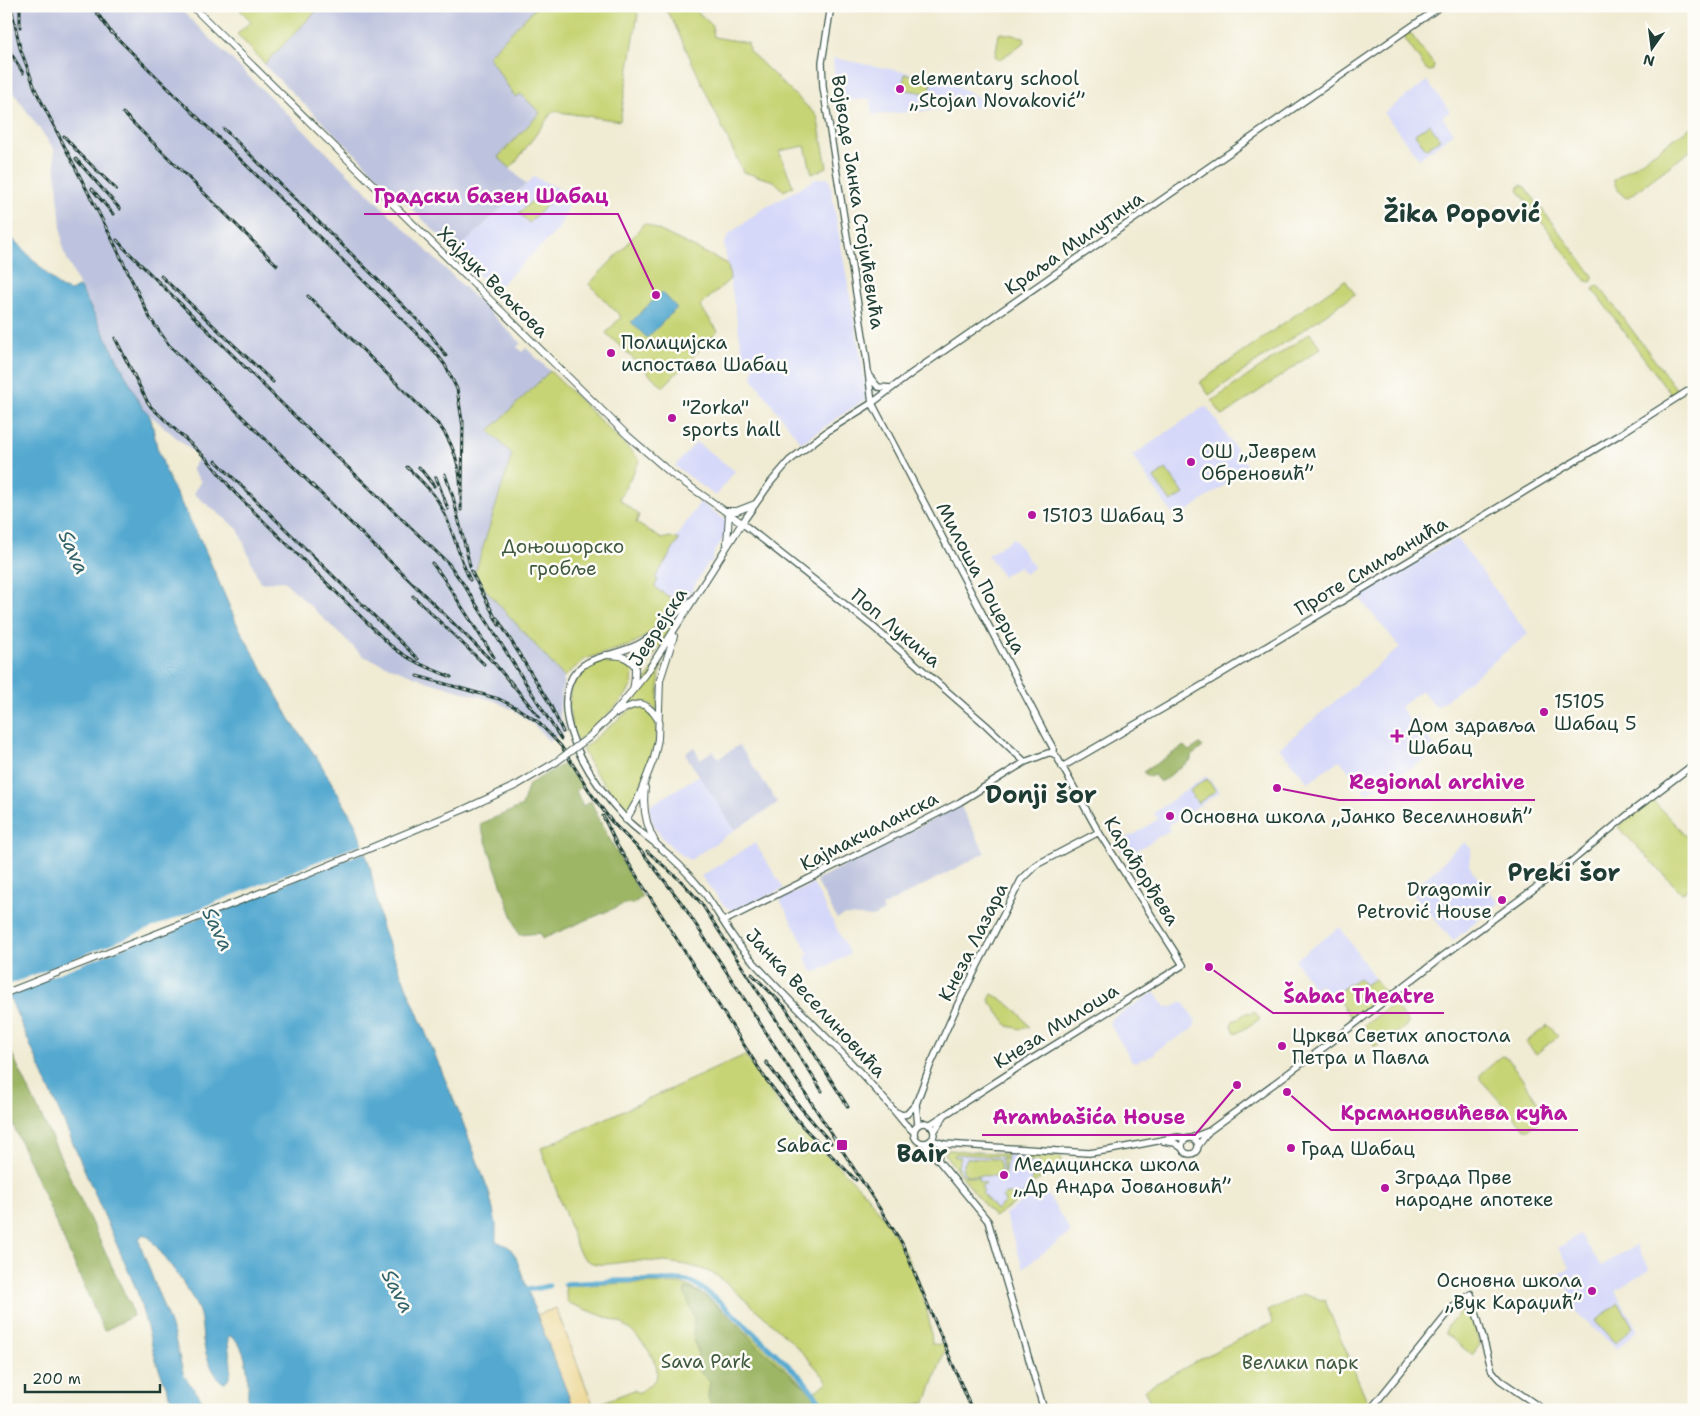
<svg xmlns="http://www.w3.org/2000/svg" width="1700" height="1416" font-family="'Shantell Sans',sans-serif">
<rect width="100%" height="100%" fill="#fdfcf7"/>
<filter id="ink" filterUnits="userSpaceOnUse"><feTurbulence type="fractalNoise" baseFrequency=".02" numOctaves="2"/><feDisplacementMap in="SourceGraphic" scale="10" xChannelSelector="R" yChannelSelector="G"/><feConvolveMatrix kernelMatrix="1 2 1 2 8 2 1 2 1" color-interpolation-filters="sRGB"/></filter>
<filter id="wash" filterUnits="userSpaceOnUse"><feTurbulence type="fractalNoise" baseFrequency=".0096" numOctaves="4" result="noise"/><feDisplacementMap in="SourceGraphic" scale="20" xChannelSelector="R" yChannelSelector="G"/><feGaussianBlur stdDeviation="1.12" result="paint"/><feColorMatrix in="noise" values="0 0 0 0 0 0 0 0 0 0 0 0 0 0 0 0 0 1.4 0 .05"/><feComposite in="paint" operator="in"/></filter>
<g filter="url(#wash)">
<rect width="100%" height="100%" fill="#f0ebd3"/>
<!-- built -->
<path fill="#d5d8f9" d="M833,58L948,80L986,102L981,107L872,115L870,99L836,101Z
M1427,81L1450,111L1442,117L1454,133L1419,159L1384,113Z
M534,177L574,195L558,230L494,291L456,252Z
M829,178L868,397L801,443L752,378L754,367L744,361L724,244L729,234L761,210L816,179Z
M1207,407L1249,468L1176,519L1132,456L1202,408Z
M696,442L735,471L716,496L675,466Z
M700,502L728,522L725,536L714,552L712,562L707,564L690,593L689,600L677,608L676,601L673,598L658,590L655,586V578L679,540L675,539Z
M1013,538L1034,567L1025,574L1019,566L1003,577L988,555Z
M1457,538L1528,634L1437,707L1421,690L1400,707L1410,720L1416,716L1438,753L1366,793L1340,760L1308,782L1279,748L1400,647L1356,594Z
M700,775L735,830L690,860L681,855L665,841L653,824L649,810L651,805Z
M1206,776L1220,792L1168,826L1170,830L1134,852L1133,851L1124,856L1116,842L1135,834L1158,819L1154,813Z
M1465,842L1471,849L1470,866L1472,871L1499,903L1453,941L1410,890L1439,867L1449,855Z
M755,843L784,889L736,909H729L723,904L701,876Z
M813,883L850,954L816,972L812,971L805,957L809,954L780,900Z
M1340,927L1375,979L1364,986L1358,978L1334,994L1332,991L1327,994L1320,984L1314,988L1295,960Z
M1154,992L1166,1008L1170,1006L1171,1008L1182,1001L1196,1021L1194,1028L1155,1051L1156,1053L1144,1060L1143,1058L1137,1062L1132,1061L1109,1023H1110V1020Z
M949,1150L1021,1154L1024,1156L1026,1155L1061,1157L1062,1165L1030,1186L1029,1191H1027V1195L994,1217L946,1156L945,1152Z
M1043,1187L1071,1232L1023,1268L1005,1214Z
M1580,1234L1601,1266L1636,1245L1650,1269L1615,1291L1638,1330L1617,1349L1576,1313L1565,1296L1570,1292L1559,1275L1570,1267L1558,1248Z"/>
<!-- industrial -->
<path fill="#bdc3de" d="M6,6H177L521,343L517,347L522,352L526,348L550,371L489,431L512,453L475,573L485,589L564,677L559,713L566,731L549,741L534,725L515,711L495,701L429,682L363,656L284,581L260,583L238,529L194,494L201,481L192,470L199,457L142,408L80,288L63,250L54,149L6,82Z
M321,6H537L488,56L521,94L540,113L498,157L526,184L456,252L264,65Z
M739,745L778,803L735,830L685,754L694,747L700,759L713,751L719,758Z
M960,805L985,853L882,907L884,911L873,917L845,915L837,919L816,880Z"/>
<!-- green -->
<path fill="#c7d475" stroke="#738854" d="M244,6H321L265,64L237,34L251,21L240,10Z
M537,6H632L638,14L620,121L553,111L515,163L510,168L498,157L540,113L521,94L515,97L488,56Z
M663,6H690L712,25L714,37L748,43L749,51L817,116L827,167L812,174L805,146L779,151L793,186L784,191L774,181L743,172L673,21Z
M1407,32L1411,34L1434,65L1433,70L1429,71L1426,69L1405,39L1404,35Z
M1001,33L1024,37L1025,42L999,60L995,56L999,34Z
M905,74L932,79L930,94L902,89Z
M1429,124L1440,139L1426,149L1415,134Z
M1694,125V148L1627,198C1621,196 1614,185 1614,180Z
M1520,185L1524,186L1593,276V279L1591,282L1586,281L1518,190Z
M539,194L549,203L529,223L519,213Z
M644,223L728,264L730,279L700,306L718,331L663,387L606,333L621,317L589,284L625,247Z
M1345,280L1355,294L1209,395L1200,382Z
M1597,286H1599L1677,390L1678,392L1672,395L1670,393L1594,291L1593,289Z
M1310,333L1321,348L1223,416L1212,401Z
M550,371L640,460L619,499L639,515L636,523L662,539L670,537L679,540L655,578L658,580L655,586L658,590L676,601L677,608L675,612L659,628L631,645L585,659L564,677L485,589L475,573L512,454L489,431Z
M1166,469L1184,494L1171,502L1154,478Z
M683,611L640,676L637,661L642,644L660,633Z
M665,652L660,670L657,711C647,699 638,701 625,706L624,705L645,681Z
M618,657L630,664L633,669L632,685L624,698L605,717L577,742C562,700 566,661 618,657Z
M641,706C647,709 652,713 655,719C663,741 638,794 627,812L594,771L582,749L631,709Z
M1207,779L1216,791L1198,803L1189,791Z
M1652,800L1694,844V883L1682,893L1618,827Z
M1359,978L1364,985L1375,979L1385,994L1352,1019L1334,994Z
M992,994C1009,1003 1019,1011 1029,1027L1021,1029L1008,1026L989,1000Z
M1392,1005H1394L1409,1023L1392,1038H1388L1375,1047L1361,1028Z
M1254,1011L1260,1019L1236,1034L1231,1025L1233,1021L1248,1012L1251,1013Z
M1548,1025L1558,1036L1536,1054L1526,1042Z
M745,1055C760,1078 775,1100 792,1120C814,1145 840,1166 862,1190C896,1227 930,1293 932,1344L945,1345L946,1348L926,1402L897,1410H595L593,1406L634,1390L639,1393L656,1379C662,1360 636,1333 621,1323L569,1303L567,1301L565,1286L632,1283L682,1284C696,1288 707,1297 719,1306L802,1383L811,1394L828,1382C798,1343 757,1311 720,1278C699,1263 661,1261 635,1261C620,1261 596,1270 584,1258C576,1250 573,1236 570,1227C560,1200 550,1174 541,1148Z
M1503,1055L1507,1057L1547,1115L1529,1129H1525L1480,1079V1075Z
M949,1150L1007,1154L1004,1178L998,1177C1005,1173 1004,1165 1000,1159H1004V1157L955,1154V1157H961L958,1166C962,1178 969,1177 979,1177V1182L986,1183L981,1187L984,1191L982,1193L996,1210L1005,1202L1002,1197L1006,1194L1024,1195L1025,1190H1027V1195L994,1217L946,1156L945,1152Z
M1026,1155L1061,1157L1062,1165L1032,1184V1177H1038L1040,1162L1024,1161V1156Z
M967,1158L997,1159C1002,1165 1002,1171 996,1176L966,1175L962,1169Z
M1303,1294L1325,1301L1367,1401L1359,1410H1142L1151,1403L1144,1390L1221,1348L1273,1323L1268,1311Z
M1619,1303L1633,1327L1615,1343L1595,1321Z
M1466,1310L1471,1313L1480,1345L1472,1355L1445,1333C1447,1325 1457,1312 1466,1310Z"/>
<!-- forest -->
<path fill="#9db666" stroke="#5e7a4d" d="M1200,744L1203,747L1191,756V760L1175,771L1166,779L1160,782L1154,775L1149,777L1143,772L1184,746L1189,751Z
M565,763L583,786L576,791L583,806L591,801L599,820L642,897L634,903L624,904L542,939L540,933L519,935L480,824L522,806L529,784Z
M6,1041L130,1305L133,1316L104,1331L6,1109Z
M686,1288C707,1289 744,1333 760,1348C776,1363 794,1377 810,1391L815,1396L814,1402C807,1408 798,1404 791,1410H730L729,1407C725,1406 721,1408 717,1407C705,1404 708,1392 710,1382L698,1369L697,1364L698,1354L693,1334L694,1320L692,1311L684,1292Z"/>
<!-- sand -->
<path fill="#eeda9e" stroke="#868c69" d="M556,1308L595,1410H574L537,1315Z"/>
<!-- water -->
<path fill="#54a9d0" stroke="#3a7382" d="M6,232L61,288L71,291L78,287L81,289L142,407L148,413L151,419L157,447L170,482L202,543L237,624L291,721L319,761L356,825L370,867L382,928L462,1120L489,1192L496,1224V1241L509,1247L515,1255L537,1315L574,1410H266C260,1406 252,1407 249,1401C246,1395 249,1388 248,1382C248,1367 244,1343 230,1336L228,1338C227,1351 237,1373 225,1383L222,1382C212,1373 205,1354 203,1340C202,1330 202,1319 198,1309C186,1283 167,1261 150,1238L143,1234L139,1239L140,1244L174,1335L184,1376L210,1410H176L157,1364L137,1291L6,989Z
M662,292L677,308L647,338L631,322Z"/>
<!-- pier -->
<path fill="#f0ebd3" d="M364,843L367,851L6,994V986Z"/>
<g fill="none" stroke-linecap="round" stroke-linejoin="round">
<!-- canal -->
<path stroke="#54a9d0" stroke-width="5" d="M565,1284L613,1281L677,1280L688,1281L697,1285L719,1301L802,1378L827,1410
M522,1291L549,1286"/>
</g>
</g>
<g filter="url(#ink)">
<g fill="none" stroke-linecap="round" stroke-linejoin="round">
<defs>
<path id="secondary" d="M831,6L822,62L823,87L866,355L872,403L1048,739L1053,748V753L1057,757L1098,831L1183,965L1019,1067L929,1125
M869,376L878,387L892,388
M692,600C674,614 660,632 641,643C618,657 581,653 570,682C552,726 597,788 626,819C634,828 645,835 655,843C672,857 689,874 703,891C717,910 728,932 743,950C768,980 797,1007 824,1035C852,1063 880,1093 905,1124L914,1132
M1025,762L986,725L871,625L742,523L771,482L789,461L829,430L872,403L912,373L1441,6
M1062,767L1186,695L1387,574L1617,436L1694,387
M724,921L900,833L960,802L1025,762L1048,753H1053
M896,1112L902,1115L907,1114L916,1104
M914 1133a10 10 0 1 1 20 0a10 10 0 1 1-20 0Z
M918,1125L916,1104L930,1066L958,1004L1021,880L1036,865L1099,832
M934,1132L944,1116
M1191,1138L1209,1131L1330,1043L1443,956L1572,861L1631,812L1694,764
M1182 1146a8 8 0 1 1 16 0a8 8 0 1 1-16 0Z
M932,1140L944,1144L1089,1153L1110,1150L1178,1137L1186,1139
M1163,1141L1175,1143L1182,1148
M925,1144L988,1221L1044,1410
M1198,1146L1209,1131
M938,1160L939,1149L944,1144
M1455,1307L1469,1305L1474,1310
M1370,1410L1453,1307L1471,1294L1492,1371L1500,1380L1544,1410"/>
<path id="primary" d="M192,6L628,436L672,474L742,523L646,674L614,713L588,738
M725,511H737L755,504
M727,543L729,514
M606,655C619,655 627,656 635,666
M633,689C638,671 631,661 639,645
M617,713C637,701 646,699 659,721
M645,788C642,809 646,826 656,844
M626,820L638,799L654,758L658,739L660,680L674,636
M6,993L308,874L467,808L517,785L556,762"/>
</defs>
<!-- secondary casing -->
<use href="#secondary" stroke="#3e574c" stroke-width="8"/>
<!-- primary casing -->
<use href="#primary" stroke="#3e574c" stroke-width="8"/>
<!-- secondary -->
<use href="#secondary" stroke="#fff" stroke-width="5.5"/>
<!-- primary -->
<use href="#primary" stroke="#fff" stroke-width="6"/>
<defs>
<path id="rail" d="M11,6L20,48L36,91L112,239L150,318L169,345L495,664L513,686
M20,6V27
M92,6L110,31L363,280L436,353L445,365L457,389L463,427
M6,45L23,73
M123,113L277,265
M224,129L378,280L429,332L446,356
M64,136L78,152L116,189
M76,159L120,209
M92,189L113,214
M117,240L123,247L313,434L448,563L464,585L561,739
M161,276L273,382
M308,296L440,426C459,452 462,479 461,510
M115,338L147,401L151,407L208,460L235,493L390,645C408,660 429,668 451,677
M216,461L418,659
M407,467C418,478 430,488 438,501C452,524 458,555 470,580
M419,467L434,486
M445,474L453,497L470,566
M436,477L448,509
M462,490L463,421
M432,563L442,576L494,657
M471,571L499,625
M413,596L484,664
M497,618L550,704L563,732
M417,676L499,699L517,708L538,722L561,746L592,795L612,822L642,852L667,884L683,905L758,1020L902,1243L972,1410
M509,680L539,717
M603,816L617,845L765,1078L803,1127L856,1180
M647,851L682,882L701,903L822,1091
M752,974L785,1007L848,1107
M766,1062L800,1107L831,1143"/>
</defs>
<!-- rail casing -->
<use href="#rail" stroke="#1f3d34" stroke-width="3"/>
<!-- rail -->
<use href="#rail" stroke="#fdfcf7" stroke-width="1" stroke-dasharray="4" stroke-linecap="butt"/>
<defs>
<path id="primary-bridge" d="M556,762L588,738"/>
</defs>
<!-- primary-bridge casing -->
<use href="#primary-bridge" stroke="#3e574c" stroke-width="8" stroke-linecap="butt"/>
<!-- primary-bridge -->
<use href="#primary-bridge" stroke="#fff" stroke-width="6"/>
</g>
</g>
<!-- markers -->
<g fill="#b5179e" stroke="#fdfcf7" stroke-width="2">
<circle cx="900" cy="89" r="5"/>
<circle cx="611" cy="353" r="5"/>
<circle cx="672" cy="418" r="5"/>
<circle cx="1191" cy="462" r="5"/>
<circle cx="1032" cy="515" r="5"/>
<circle cx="1544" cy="712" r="5"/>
<path d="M1394.5 728.5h5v5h5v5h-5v5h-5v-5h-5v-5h5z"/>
<circle cx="1170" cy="816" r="5"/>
<circle cx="1502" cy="900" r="5"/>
<circle cx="1282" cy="1046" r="5"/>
<rect x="836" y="1139" width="12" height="12" rx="2.5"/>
<circle cx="1291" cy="1148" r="5"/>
<circle cx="1004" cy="1175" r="5"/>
<circle cx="1385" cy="1188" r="5"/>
<circle cx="1592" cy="1291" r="5"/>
</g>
<g text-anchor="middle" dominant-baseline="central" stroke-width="5" stroke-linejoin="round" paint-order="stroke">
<!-- poi labels -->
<g font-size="19" fill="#1f3d34" stroke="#fdfcf7" text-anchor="start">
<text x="910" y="78">elementary school<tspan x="910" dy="22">„Stojan Novaković”</tspan></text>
<text x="621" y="342">Полицијска<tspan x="621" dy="22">испостава Шабац</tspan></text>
<text x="682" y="407">"Zorka"<tspan x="682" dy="22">sports hall</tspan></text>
<text x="1201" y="451">ОШ „Јеврем<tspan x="1201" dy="22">Обреновић”</tspan></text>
<text x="1042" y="515">15103 Шабац 3</text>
<text x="1554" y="701">15105<tspan x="1554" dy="22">Шабац 5</tspan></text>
<text x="1408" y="725">Дом здравља<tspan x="1408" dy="22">Шабац</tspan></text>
<text x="1180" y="816">Основна школа „Јанко Веселиновић”</text>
<text x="1492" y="889" text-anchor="end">Dragomir<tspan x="1492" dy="22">Petrović House</tspan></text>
<text x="1292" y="1035">Црква Светих апостола<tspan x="1292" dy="22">Петра и Павла</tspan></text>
<text x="831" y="1145" text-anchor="end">Sabac</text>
<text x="1301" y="1148">Град Шабац</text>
<text x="1014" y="1164">Медицинска школа<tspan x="1014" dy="22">„Др Андра Јовановић”</tspan></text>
<text x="1395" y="1177">Зграда Прве<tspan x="1395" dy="22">народне апотеке</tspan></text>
<text x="1582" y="1280" text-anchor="end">Основна школа<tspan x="1582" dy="22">„Вук Караџић”</tspan></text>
</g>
<!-- street labels -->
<g font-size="19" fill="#1f3d34" stroke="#fdfcf7">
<text transform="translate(858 202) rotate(81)">Војводе Јанка Стојићевића</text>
<text transform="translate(1074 243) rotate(-35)">Краља Милутина</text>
<text transform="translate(493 282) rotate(45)">Хајдук Вељкова</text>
<text transform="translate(1371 566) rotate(-31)">Проте Смиљанића</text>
<text transform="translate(981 578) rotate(62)">Милоша Поцерца</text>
<text transform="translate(658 627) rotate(-57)">Јеврејска</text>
<text transform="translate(896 628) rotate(40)">Поп Лукина</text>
<text transform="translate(869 831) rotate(-27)">Кајмакчаланска</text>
<text transform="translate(1142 871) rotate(58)">Карађорђева</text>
<text transform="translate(973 942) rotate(-63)">Кнеза Лазара</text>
<text transform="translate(816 1003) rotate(47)">Јанка Веселиновића</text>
<text transform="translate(1056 1026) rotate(-32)">Кнеза Милоша</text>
</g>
<!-- park labels -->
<g font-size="19" fill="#415b41" stroke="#fdfcf7">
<text x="563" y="546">Доњошорско<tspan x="563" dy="22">гробље</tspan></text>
<text x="706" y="1361">Sava Park</text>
<text x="1300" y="1362">Велики парк</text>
</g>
<!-- water labels -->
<g font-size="20" font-style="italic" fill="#32636b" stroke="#fdfcf7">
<text transform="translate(74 552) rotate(65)">Sava</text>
<text transform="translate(218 929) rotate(64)">Sava</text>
<text transform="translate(398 1291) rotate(62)">Sava</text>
</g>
<!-- district labels -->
<g font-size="24" font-weight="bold" fill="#1f3d34" stroke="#fdfcf7">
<text x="1462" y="214">Žika Popović</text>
<text x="1041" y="795">Donji šor</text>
<text x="1564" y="873">Preki šor</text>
<text x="922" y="1154">Bair</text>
</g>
</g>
<!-- callouts -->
<path fill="none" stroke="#b5179e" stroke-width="2" d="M656 295L618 214H364M1277 788L1339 800H1535M1209 967L1273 1013H1444M1287 1092L1331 1130H1578M1237 1085L1195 1135H982"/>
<g fill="#b5179e" stroke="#fdfcf7" stroke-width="2">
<circle cx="656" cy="295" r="5"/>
<circle cx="1277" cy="788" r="5"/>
<circle cx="1209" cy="967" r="5"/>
<circle cx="1287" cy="1092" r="5"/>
<circle cx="1237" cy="1085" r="5"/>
</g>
<g font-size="20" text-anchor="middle" font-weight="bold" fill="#b5179e" stroke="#fdfcf7" stroke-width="5" stroke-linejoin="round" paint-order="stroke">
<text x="491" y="203">Градски базен Шабац</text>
<text x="1437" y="789">Regional archive</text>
<text x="1359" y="1003">Šabac Theatre</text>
<text x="1454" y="1120">Крсмановићева кућа</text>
<text x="1089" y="1124">Arambašića House</text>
</g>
<!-- margin -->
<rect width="1700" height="1416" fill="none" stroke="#fdfcf7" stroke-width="25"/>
<!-- north arrow -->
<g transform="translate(1652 48) rotate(194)" stroke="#fdfcf7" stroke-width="4" paint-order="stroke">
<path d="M0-4L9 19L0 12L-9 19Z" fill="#1f3d34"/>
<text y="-8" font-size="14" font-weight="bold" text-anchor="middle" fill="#1f3d34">N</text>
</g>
<!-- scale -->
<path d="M25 1384v8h135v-8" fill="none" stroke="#1f3d34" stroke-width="2.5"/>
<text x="32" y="1384" font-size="15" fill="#1f3d34" stroke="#fdfcf7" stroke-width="4" paint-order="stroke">200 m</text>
</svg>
